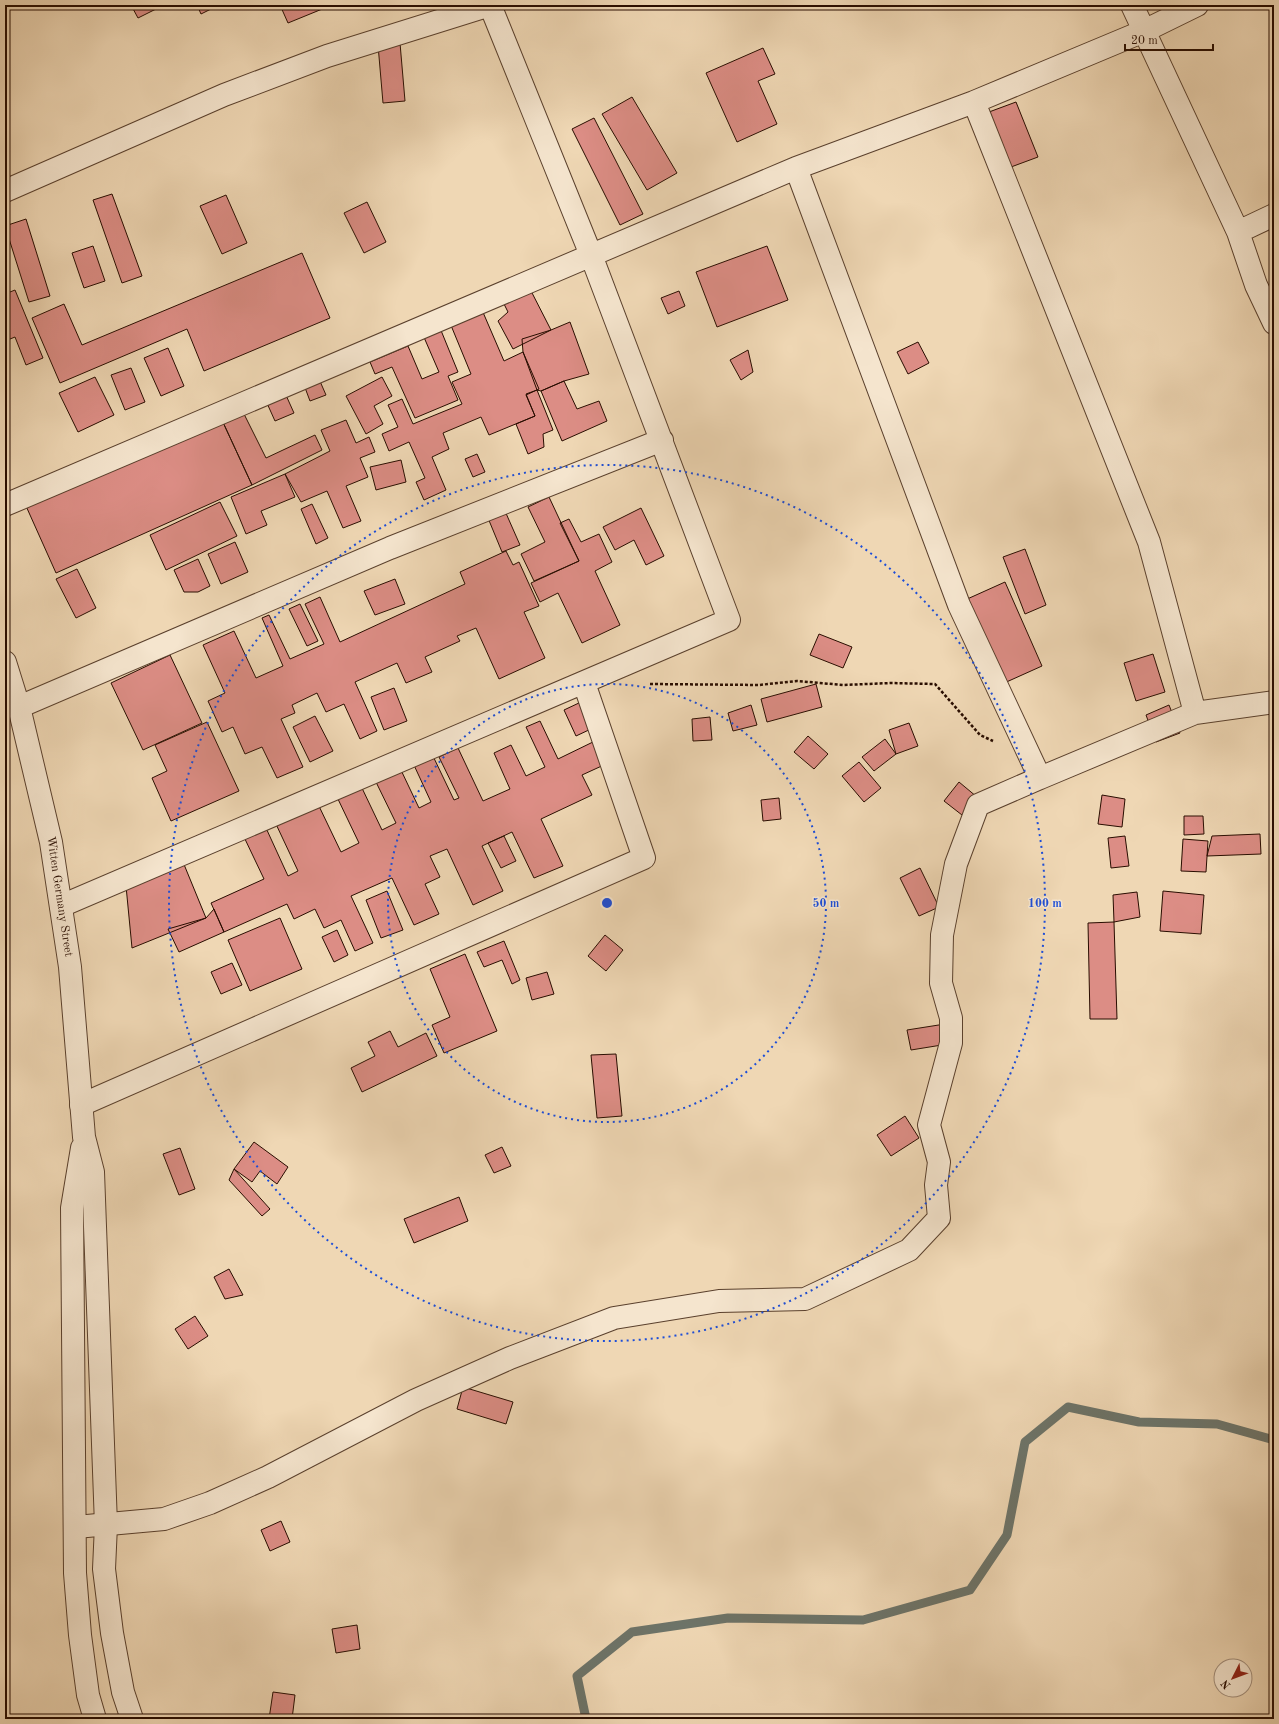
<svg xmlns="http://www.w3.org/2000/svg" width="1279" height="1724" font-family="'Old Standard TT',serif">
<rect width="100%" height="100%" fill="#efd7b4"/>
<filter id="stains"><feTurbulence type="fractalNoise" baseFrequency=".005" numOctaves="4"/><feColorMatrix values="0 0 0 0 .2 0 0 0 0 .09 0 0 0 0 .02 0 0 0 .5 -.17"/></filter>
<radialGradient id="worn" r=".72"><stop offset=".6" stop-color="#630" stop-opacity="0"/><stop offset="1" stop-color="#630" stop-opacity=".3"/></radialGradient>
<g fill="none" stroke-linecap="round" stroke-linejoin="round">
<!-- stream -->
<path stroke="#6d7469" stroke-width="9" d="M586,1719L577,1676L632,1632L728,1618L863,1620L970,1590L1007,1535L1025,1442L1068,1407L1139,1422L1217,1424L1274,1440"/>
</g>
<!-- building -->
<path fill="#dc8d85" stroke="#290d00" d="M131,5H156L158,8L138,18Z
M197,5H219L201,14Z
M280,5H332L288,23Z
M400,43L405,101L383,103L378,45Z
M763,48L775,74L758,81L777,124L737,142L706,73Z
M632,97L677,173L647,190L602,114Z
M1016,102L1038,157L1011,167L989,112Z
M594,118L643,214L620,225L572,129Z
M112,194L142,276L122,283L93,200Z
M226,195L247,243L222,254L200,206Z
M367,202L386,242L364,253L344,213Z
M26,219L50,296L29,302L5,226Z
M93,246L105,281L84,288L72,253Z
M767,246L788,300L717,327L696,272Z
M302,253L330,318L204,371L187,329L60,383L32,318L64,304L82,345Z
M529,287L551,330L513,349L498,321L508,312L502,300Z
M15,290L43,358L26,365L15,337L5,341V294Z
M679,291L685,306L668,314L661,298Z
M482,310L504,361L523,352L539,389L526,395L535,416L489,435L481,417L443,433L449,449L432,457L446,490L424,500L416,482L425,478L409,442L389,451L382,434L398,427L388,405L402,399L413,424L462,404L452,382L471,374L450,323Z
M570,322L589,374L564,381L541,391L537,390L523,352L522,339L551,330Z
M440,328L458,372L448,376L458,400L415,418L392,367L375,374L370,362L408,346L422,379L439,372L423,335Z
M918,342L929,363L908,374L897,352Z
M168,348L184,386L161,396L144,358Z
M748,350L753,372L741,380L730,360Z
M131,368L145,402L125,410L111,375Z
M95,377L114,415L78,432L59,393Z
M382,377L392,396L374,406L383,424L366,434L346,396Z
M319,379L326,395L310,401L304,385Z
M564,381L577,409L599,401L607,421L562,441L541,391Z
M537,390L553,430L543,434L544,447L528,454L516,424L535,416L526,394Z
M285,393L294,413L275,421L266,401Z
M242,410L266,458L315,435L322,450L252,485L221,418Z
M221,418L252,485L56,573L26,506Z
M346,420L356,443L369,437L375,452L360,458L368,477L346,486L361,521L343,528L327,491L301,502L285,474L330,451L321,430Z
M477,454L485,472L473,477L465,459Z
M401,460L406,482L376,490L370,467Z
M285,474L295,497L261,511L267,525L246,534L231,497Z
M549,497L579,561L534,581L521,554L545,542L528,507Z
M220,502L237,536L166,570L150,535Z
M312,504L328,538L316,544L301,509Z
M641,508L664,556L646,565L634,540L615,550L603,527Z
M505,511L520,545L502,552L488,518Z
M569,519L581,542L599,534L612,562L595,571L620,625L582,643L558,593L540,602L531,583L579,561L560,523Z
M235,542L248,572L221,584L208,554Z
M1025,549L1046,605L1025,614L1003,557Z
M506,551L513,565L519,562L539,606L524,612L545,658L499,679L476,628L457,636L460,641L425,657L432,672L406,683L397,663L355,682L377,731L360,739L344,704L326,712L317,693L292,705L295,713L281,719L303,767L277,778L262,747L245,754L233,727L222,732L208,701L225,693L203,645L234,631L256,678L283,666L262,618L269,615L290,659L324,644L305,604L320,597L340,642L465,584L460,572Z
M198,559L210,586L198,592H184L174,570Z
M77,569L96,608L76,618L56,579Z
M395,579L405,604L375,615L364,591Z
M1005,582L1042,666L1002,684L965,600Z
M300,604L318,641L307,646L289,609Z
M819,634L852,647L843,668L810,655Z
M1153,654L1165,692L1136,701L1124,663Z
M170,655L202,723L143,750L111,683Z
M816,684L822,707L767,722L761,699Z
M394,688L407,721L384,730L371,697Z
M581,702L593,728L576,736L564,710Z
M751,705L757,725L733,731L728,713Z
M1169,705L1180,733L1156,742L1146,715Z
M315,716L333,751L310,762L293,727Z
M710,717L712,740L693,741L692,719Z
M540,721L558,759L595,741L606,764L582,775L592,795L541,819L563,866L534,878L512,832L482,846L503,891L473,905L447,849L430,856L440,877L425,884L439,914L414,925L392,878L351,896L373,943L355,951L341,920L324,928L315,909L294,919L287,904L224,932L211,903L264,879L244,837L266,828L288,876L298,871L275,822L317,802L341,852L359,843L337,797L361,786L382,830L396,823L375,780L400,768L419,808L431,802L413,763L432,754L454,800L459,798L439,757L458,748L483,801L510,789L494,753L511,745L526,776L545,767L526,727Z
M207,722L239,791L171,821L152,778L167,771L155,745Z
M909,723L918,746L896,754L889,730Z
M808,736L828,754L814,769L794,752Z
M885,739L896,754L874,771L862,757Z
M859,762L881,788L864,802L842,776Z
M959,782L977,797L962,815L944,801Z
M1102,795L1125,799L1122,827L1098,824Z
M779,798L781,819L763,821L761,800Z
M1184,816H1203L1204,834L1184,835Z
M1260,834L1261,854L1207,856L1212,836Z
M504,836L516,861L501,868L488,843Z
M1125,836L1129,866L1111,868L1108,838Z
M1183,839L1208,841L1206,872L1181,871Z
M183,862L206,918L132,948L126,886Z
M920,868L939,907L919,916L900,878Z
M387,891L403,930L381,938L366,900Z
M1163,891L1204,895L1201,934L1160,931Z
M1137,892L1140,917L1114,922L1113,895Z
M214,909L224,932L179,952L168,929L206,918Z
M280,918L302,969L250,991L228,940Z
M1114,922L1117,1019H1090L1088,923Z
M337,930L348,955L334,962L322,937Z
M605,935L623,950L606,971L588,956Z
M504,941L520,980L512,984L502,960L484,967L477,952Z
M465,954L497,1031L444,1053L432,1025L450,1017L430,969Z
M232,963L242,985L221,994L211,972Z
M547,972L554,994L532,1000L526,978Z
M945,1024L948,1044L911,1050L907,1030Z
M390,1031L398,1047L426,1033L437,1056L362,1092L351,1068L375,1056L368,1042Z
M616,1054L622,1116L597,1118L591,1055Z
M905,1116L919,1138L891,1156L877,1135Z
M254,1142L288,1167L277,1184L260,1171L252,1182L234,1169Z
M502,1147L511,1166L494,1173L485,1155Z
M180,1148L195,1189L179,1195L163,1154Z
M234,1169L270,1209L262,1216L229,1180Z
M459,1197L468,1221L414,1243L404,1219Z
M229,1269L243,1295L225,1299L214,1277Z
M195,1316L208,1336L188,1349L175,1329Z
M463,1387L513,1402L506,1424L457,1409Z
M281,1521L290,1542L270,1551L261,1530Z
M357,1625L360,1649L336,1653L332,1629Z
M273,1692L295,1695L292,1719H269Z"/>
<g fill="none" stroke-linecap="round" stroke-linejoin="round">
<defs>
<path id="minor" d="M1132,5L1238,232L1256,285L1274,323
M1197,5L1144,31L974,102L1149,542L1195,713L1274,702
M1238,232L1274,215
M5,505L796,168L974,102
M19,707L390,548L662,440
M1040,778L1195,713
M61,906L729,620L591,255L490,5
M81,1105L644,858L584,683
M76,1527L164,1519L210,1503L268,1477L416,1400L510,1358L614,1318L719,1301L805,1299L909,1250L939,1218L936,1185L939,1162L929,1125L951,1043V1018L941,983L942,935L956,864L978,805L1040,778L959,605L796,168"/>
<g id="tertiary">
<path d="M5,191L224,95L327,56L490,5"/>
<path id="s1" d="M5,662L19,707L51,842L70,967L84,1137L93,1172L106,1525L104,1569L112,1633L123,1692L132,1719"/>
<path d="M82,1148L72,1208L75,1573L80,1635L88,1695L95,1719"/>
</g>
</defs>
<!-- minor casing -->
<use href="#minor" stroke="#5a402d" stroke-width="24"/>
<!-- tertiary casing -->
<use href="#tertiary" stroke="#5a402d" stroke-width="24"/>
<!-- path -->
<path stroke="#290d00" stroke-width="2.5" stroke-dasharray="3 2" stroke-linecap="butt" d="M650,684L759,685L797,681L843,685L891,683L935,684L980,735L993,741"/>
<!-- minor -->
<use href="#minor" stroke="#f5e5ce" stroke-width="22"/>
<!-- tertiary -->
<use href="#tertiary" stroke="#f5e5ce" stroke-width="22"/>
</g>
<!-- distance rings -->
<g fill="none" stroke="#1d4ed8" stroke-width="2" stroke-dasharray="2 4">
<circle cx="607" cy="903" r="219"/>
<circle cx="607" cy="903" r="438"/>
</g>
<g text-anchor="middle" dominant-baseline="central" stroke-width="3" stroke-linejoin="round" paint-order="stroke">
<!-- street labels -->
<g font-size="12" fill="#290d00" stroke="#f5e5ce">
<text stroke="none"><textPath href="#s1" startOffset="241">Witten Germany Street</textPath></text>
</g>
</g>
<circle cx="607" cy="903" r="6" fill="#1d4ed8" stroke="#f5e5ce" stroke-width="2"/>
<g font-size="12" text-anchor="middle" font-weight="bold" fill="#1d4ed8" stroke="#f5e5ce" stroke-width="3" stroke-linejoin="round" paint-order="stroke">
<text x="826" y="907">50 m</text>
<text x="1045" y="907">100 m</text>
</g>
<!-- margin -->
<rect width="1279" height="1724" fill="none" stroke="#efd7b4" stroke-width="20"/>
<rect x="6" y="6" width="1267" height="1712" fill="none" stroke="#290d00" stroke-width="2"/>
<rect x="10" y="10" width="1259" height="1704" fill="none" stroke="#290d00"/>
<!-- north arrow -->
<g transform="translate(1233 1678) rotate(228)"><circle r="19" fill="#f5e5ce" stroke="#a38f7c"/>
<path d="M0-3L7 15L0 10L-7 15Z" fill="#8f2418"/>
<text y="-6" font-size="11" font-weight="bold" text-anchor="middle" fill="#290d00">N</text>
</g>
<!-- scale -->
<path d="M1125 44v6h88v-6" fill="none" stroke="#290d00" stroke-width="2"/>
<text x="1131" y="44" font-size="12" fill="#290d00" stroke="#f5e5ce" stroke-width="3" paint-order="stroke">20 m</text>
<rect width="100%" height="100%" filter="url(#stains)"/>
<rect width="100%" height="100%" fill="url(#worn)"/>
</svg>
